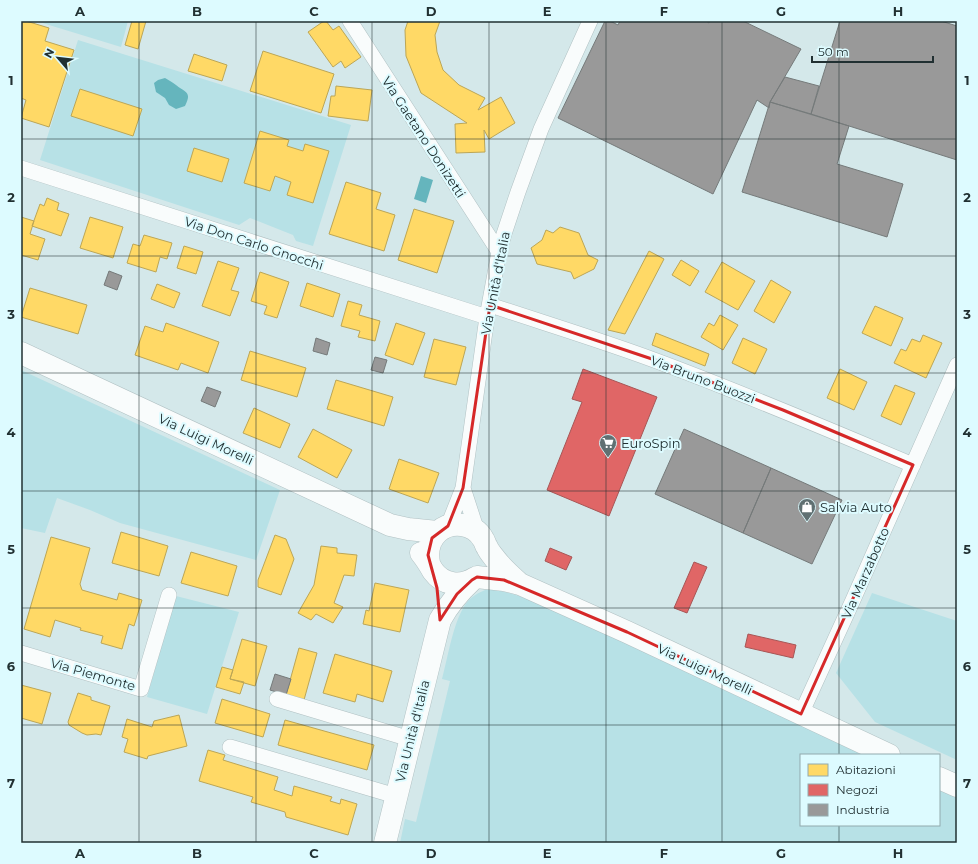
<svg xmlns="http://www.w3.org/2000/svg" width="978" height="864" font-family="Montserrat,sans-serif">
<rect width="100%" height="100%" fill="#d4e8ea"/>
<!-- green -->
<path fill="#b7e1e6" d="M36,21H128L121,47Z
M78,40L351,125L313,246L296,241L293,235L250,218L239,225L40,160Z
M21,370L280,490L256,560L120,523L90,510L57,498L45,533L21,528Z
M488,589C513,592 534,601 557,611L868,755H801V825H939V788L957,797V843H400L405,819L416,822L450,681L442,679C448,657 453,623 465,605C470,597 479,592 488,589Z
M872,593L957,621V760L875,722L836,673Z
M176,596L239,612L207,714L147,697Z"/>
<!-- water -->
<path fill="#65b5bd" d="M165,78C169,80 173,83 176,85C186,93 192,92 185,106L176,109L169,105L165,98L156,92L154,83L158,80Z
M421,176L433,180L426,203L414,199Z"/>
<!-- homes -->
<path fill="#ffd966" stroke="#bca656" d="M21,21H26L49,28L45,41L74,50L49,127L21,118L26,100L21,98Z
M132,21H146L138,49L125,45Z
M324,21H326L333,30L339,26L361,57L345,68L341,61L333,67L308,32Z
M408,21H440L435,35L437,52L443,70L459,85L485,98L478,110L501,97L515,123L489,139L484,130L485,152L456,153L455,124L467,123L421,93L406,56L405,30Z
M263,51L334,74L321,113L250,91Z
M194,54L227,65L222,81L188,71Z
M336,86L372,90L368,121L328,116L331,96H335Z
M80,89L142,109L133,136L71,116Z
M260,131L289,140L287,146L303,151L305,144L329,151L313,203L287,195L291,182L275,176L270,191L244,183Z
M194,148L229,159L222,182L187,171Z
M346,182L381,193L376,209L395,215L384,251L329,234Z
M47,198L59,203L57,210L69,214L61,236L32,226L40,204L44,206Z
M414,209L454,221L437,273L398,260Z
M21,217L34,221L30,234L45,239L38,260L21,255Z
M90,217L123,227L113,258L80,248Z
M560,227L579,233L588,255L598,260L594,269L574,279L571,272L537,264L531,248L542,240L546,230L553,233Z
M144,235L172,243L167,259L160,257L156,272L127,263L133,244L140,246Z
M184,246L203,252L196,274L177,268Z
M649,251L664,259L625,334L608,330Z
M681,260L699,271L690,286L672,275Z
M218,261L239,268L231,290L239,292L230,316L202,306Z
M722,262L755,281L738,310L705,292Z
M260,272L289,282L277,318L264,314L267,306L251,301Z
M771,280L791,292L774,323L754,311Z
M307,283L340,294L333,317L300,306Z
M157,284L180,293L174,308L151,299Z
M30,288L87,305L78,334L21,317Z
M348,301L362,305L359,315L380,321L375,341L358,337L360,331L341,326Z
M875,306L903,318L891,346L862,333Z
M720,315L738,325L723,350L701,337L709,323L714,326Z
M166,323L219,342L208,373L181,363L178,370L135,355L145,326L163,332Z
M396,323L425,333L413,365L385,355Z
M656,333L709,354L705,366L652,345Z
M923,335L942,343L926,378L894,363L901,349L906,351L912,339L920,342Z
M743,338L767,349L755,374L732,363Z
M434,339L466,347L456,385L424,377Z
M250,351L306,368L297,397L241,380Z
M840,369L867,382L854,410L827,398Z
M336,380L393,397L384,426L327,409Z
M895,385L915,393L901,425L881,416Z
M254,408L290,424L280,448L243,433Z
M313,429L352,450L337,478L298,457Z
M399,459L439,473L428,503L389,489Z
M121,532L168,546L159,576L112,563Z
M275,535L286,539L294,559L281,595L258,587V580Z
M51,537L90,548L80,584L82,590L117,600L119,593L142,600L134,626L129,624L122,649L101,643L103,636L80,630L81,628L55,620L50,637L24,629Z
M321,546L337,548V553L357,555L354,576L344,575L334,603L343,607L333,623L316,614L311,620L298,613L314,585Z
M191,552L237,566L228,596L181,583Z
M375,583L409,590L400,632L363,624L366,610L369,611Z
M242,639L267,646L255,686L230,679Z
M299,648L317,653L304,700L286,695Z
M335,654L392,671L383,702L357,694L355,702L323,693Z
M222,667L233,670L230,679L244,682L240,694L216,687Z
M21,685L51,693L42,724L21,718Z
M78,693L91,697V700L110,706L101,735L96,734L87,735L82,733L69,725L68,722Z
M222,699L270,714L263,737L215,723Z
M179,715L187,746L148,756L147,759L124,752L128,739L122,737L127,719L152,727L154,721Z
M285,720L374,745L367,770L278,745Z
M208,750L225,755L223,760L278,777L274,790L292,796L294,786L332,797L330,801L340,804L341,799L357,804L348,835L286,817L285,812L251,802L253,797L199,781Z"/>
<!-- shops -->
<path fill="#e06666" stroke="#a75656" d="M583,369L657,397L609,516L547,490L582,402L572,399Z
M550,548L572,557L566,570L545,561Z
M694,562L707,567L687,613L674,608Z
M748,634L796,645L793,658L745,647Z"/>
<!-- industry -->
<path fill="#999" stroke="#757a7a" d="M605,21H610L618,25L620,21H706L709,23L710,21H743L801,49L770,102L769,108L757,100L713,194L558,118Z
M840,21H941L957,26V160L811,114Z
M785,77L819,86L811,114L770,102Z
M770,102L849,126L837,164L903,184L887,237L742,192Z
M109,271L122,276L117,290L104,285Z
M316,338L330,343L327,355L313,351Z
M375,357L387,360L383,373L371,370Z
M207,387L221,392L215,407L201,401Z
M684,429L771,468L743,533L655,494Z
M771,468L842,500L812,564L743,533Z
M275,674L291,679L286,695L270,690Z"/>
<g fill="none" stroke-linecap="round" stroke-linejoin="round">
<defs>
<path id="street" d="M350,21L499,252
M21,168L487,317
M490,305C544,323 600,340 654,360C741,392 827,429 913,465
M463,488L477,531
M448,526L463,488L487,317L499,252L504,234L518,192L541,129L590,21
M21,653L141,689L169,595
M277,699L410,739
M801,714L853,600L957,365
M230,747L396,796"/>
<path id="secondary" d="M21,353L390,525L408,529L437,532
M421,553C426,559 429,564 433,571C443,585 461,587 475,578
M429,563C427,552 429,540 438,532C451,520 474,523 483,539C485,541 485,545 487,547C489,552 493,556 496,560C503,569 511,576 520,584
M477,577L504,580L520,584L627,632L889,755
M939,778L957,786
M385,843L440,620C449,604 459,592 472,580"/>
</defs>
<!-- street casing -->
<use href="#street" stroke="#b1c1c3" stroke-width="16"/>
<!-- secondary casing -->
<use href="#secondary" stroke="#b1c1c3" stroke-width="23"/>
<!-- street -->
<use href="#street" stroke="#f9fcfc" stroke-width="15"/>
<!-- secondary -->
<use href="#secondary" stroke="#f9fcfc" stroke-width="22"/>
</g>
<!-- marked area -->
<path fill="none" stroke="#d62828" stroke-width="3" stroke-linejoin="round" d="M490,305L655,360L783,410L913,465L801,714L627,632L504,580L477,577L472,580L457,594L440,620L437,588L428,555L432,538L448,526L463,488Z"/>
<!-- grid -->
<path fill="none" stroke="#213032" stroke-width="1" stroke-opacity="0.55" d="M139,21V843M256,21V843M372,21V843M489,21V843M606,21V843M722,21V843M839,21V755M21,139H957M21,256H957M21,373H957M21,491H957M21,608H957M21,725H957M839,825V843"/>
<!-- icons -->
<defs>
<symbol id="supermarket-pin" viewBox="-11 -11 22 30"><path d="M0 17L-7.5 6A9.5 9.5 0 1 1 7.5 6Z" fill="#607072" stroke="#ddfbff"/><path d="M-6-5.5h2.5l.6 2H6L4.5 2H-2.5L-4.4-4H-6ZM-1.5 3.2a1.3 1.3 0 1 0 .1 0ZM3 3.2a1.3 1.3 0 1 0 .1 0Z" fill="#fff"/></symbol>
<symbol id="shop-pin" viewBox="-11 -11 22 30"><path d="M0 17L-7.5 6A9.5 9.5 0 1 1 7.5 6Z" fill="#607072" stroke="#ddfbff"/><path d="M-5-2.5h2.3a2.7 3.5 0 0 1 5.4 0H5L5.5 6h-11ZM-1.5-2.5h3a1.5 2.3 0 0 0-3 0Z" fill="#fff"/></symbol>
</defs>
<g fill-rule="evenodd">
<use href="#supermarket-pin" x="598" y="433" width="20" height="27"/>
<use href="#shop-pin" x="797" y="497" width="20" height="27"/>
</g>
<g text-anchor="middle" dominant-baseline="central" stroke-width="4" stroke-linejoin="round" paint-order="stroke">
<!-- street labels -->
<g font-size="13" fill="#213032" stroke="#ddfbff">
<text transform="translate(424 137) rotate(57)">Via Gaetano Donizetti</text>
<text transform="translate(254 243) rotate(18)">Via Don Carlo Gnocchi</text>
<text transform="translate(495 283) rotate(-79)">Via Unità d'Italia</text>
<text transform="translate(703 379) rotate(21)">Via Bruno Buozzi</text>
<text transform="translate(206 439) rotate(25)">Via Luigi Morelli</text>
<text transform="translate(865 573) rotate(-66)">Via Marzabotto</text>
<text transform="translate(705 669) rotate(25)">Via Luigi Morelli</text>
<text transform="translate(93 674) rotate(16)">Via Piemonte</text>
<text transform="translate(412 731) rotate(-76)">Via Unità d'Italia</text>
</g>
<!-- poi labels -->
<g font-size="13" fill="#213032" stroke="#ddfbff" text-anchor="start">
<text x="621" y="443">EuroSpin</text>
<text x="820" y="507">Salvia Auto</text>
</g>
</g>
<!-- border -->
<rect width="978" height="864" fill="none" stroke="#ddfbff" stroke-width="44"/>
<!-- legend -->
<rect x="800" y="754" width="140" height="72" fill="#ddfbff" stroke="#92aaad"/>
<rect x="808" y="764" width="20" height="12" fill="#ffd966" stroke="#92aaad"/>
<text x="836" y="774" font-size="12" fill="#213032">Abitazioni</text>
<rect x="808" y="784" width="20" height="12" fill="#e06666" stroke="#92aaad"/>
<text x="836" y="794" font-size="12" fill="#213032">Negozi</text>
<rect x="808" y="804" width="20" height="12" fill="#999999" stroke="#92aaad"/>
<text x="836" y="814" font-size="12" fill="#213032">Industria</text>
<!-- north arrow -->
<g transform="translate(58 58) rotate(298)" stroke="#ddfbff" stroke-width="3" paint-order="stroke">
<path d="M0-3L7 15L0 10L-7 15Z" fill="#213032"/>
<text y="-6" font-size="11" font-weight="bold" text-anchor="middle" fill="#213032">N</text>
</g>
<!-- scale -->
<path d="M812 56v6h121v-6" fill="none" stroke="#213032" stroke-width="2"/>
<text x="818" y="56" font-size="12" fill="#213032" stroke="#ddfbff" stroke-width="3" paint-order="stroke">50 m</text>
<rect x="22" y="22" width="934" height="820" fill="none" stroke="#213032" stroke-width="1.5"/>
<g font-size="13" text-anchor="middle" font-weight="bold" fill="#213032">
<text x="80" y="16">A</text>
<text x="197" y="16">B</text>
<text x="314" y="16">C</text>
<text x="431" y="16">D</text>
<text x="547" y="16">E</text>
<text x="664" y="16">F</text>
<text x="781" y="16">G</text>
<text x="898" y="16">H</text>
<text x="11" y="85">1</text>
<text x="967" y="85">1</text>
<text x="11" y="202">2</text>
<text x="967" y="202">2</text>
<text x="11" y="319">3</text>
<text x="967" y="319">3</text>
<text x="11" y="437">4</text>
<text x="967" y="437">4</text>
<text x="11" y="554">5</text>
<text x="967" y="554">5</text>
<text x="11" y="671">6</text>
<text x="967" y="671">6</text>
<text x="11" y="788">7</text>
<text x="967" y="788">7</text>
<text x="80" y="858">A</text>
<text x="197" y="858">B</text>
<text x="314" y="858">C</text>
<text x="431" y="858">D</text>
<text x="547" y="858">E</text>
<text x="664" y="858">F</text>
<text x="781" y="858">G</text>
<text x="898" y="858">H</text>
</g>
</svg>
